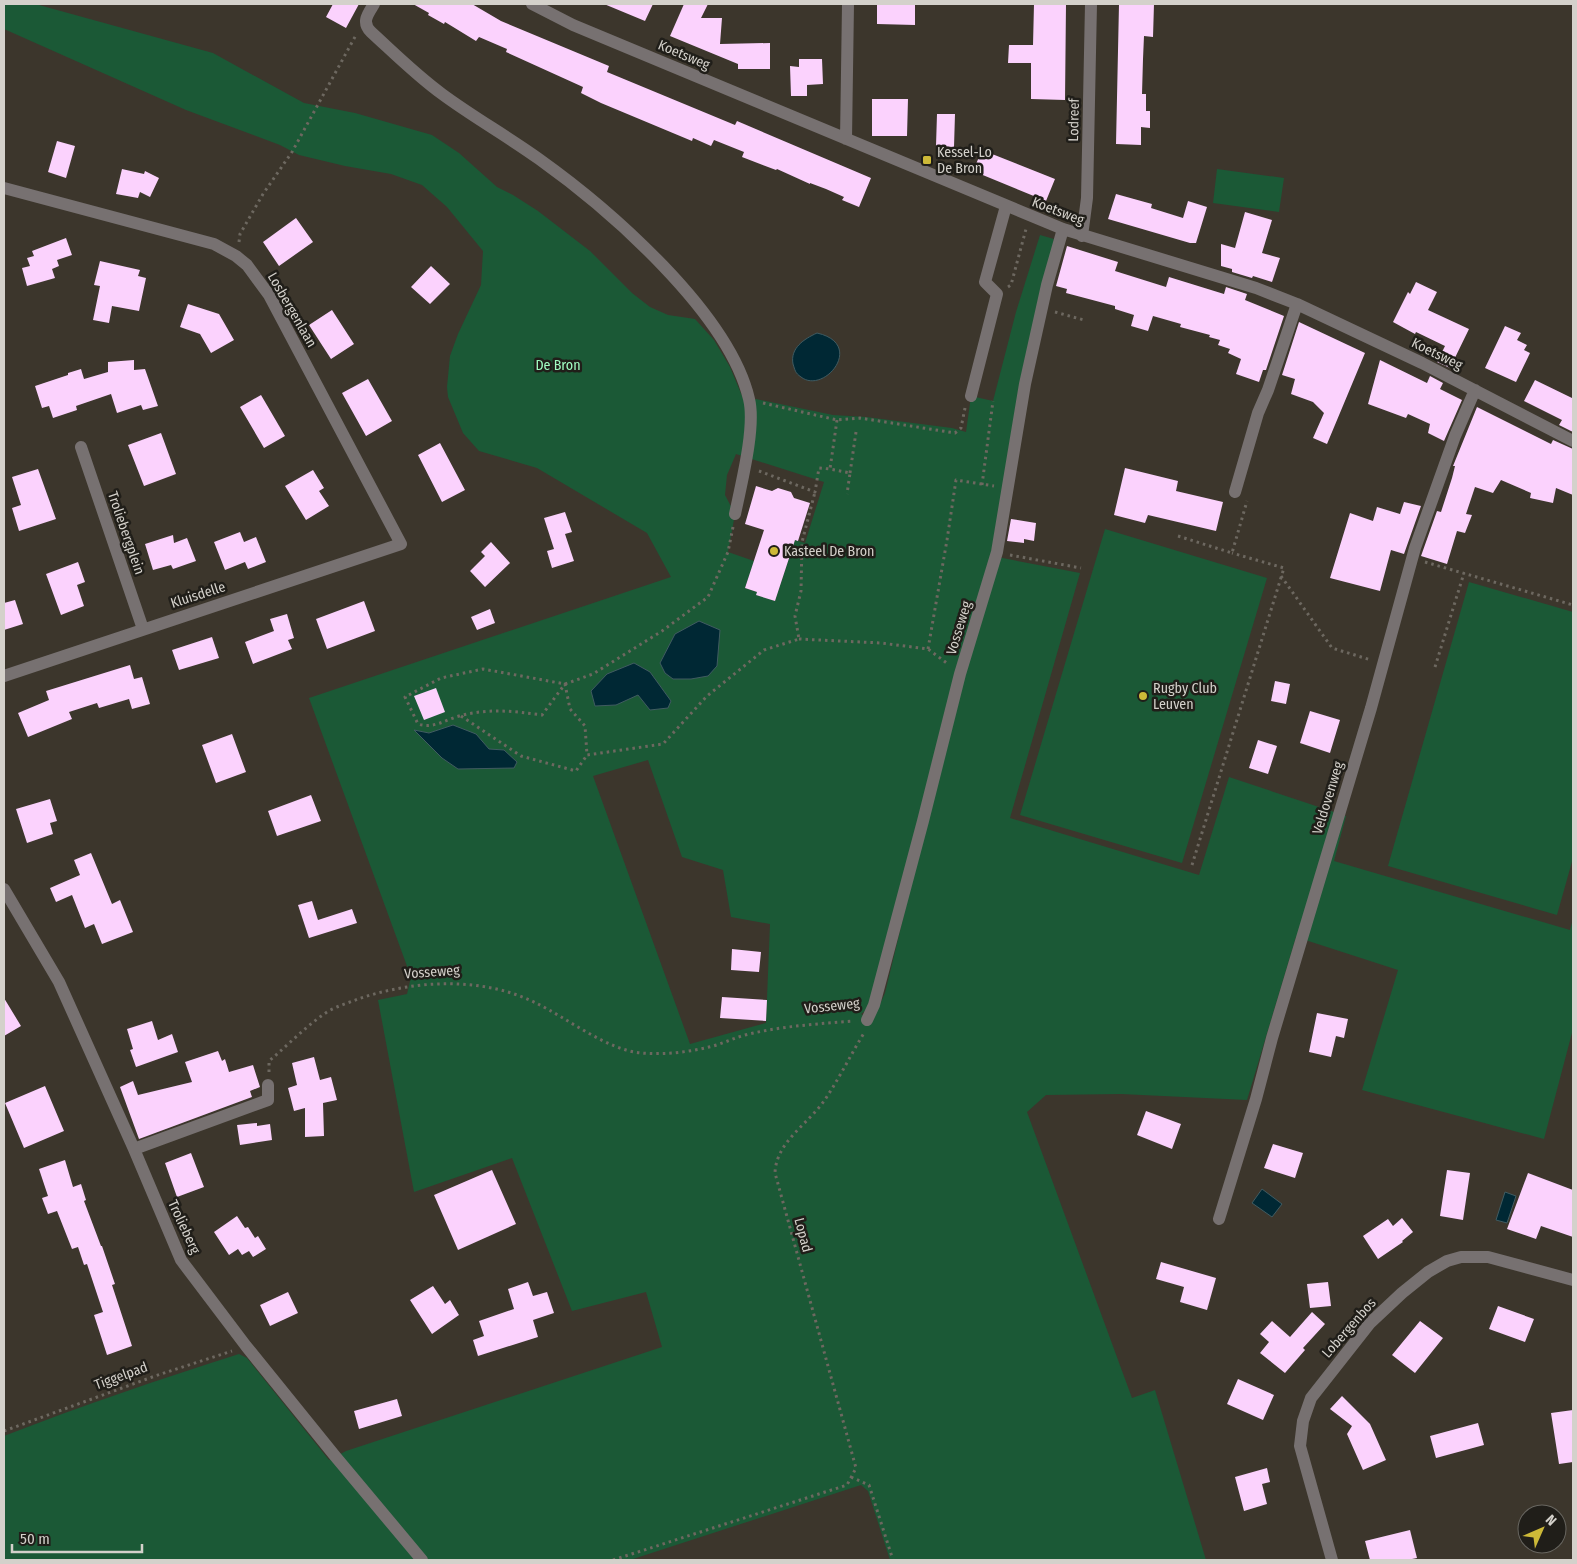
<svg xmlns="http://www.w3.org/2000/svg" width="1577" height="1564" font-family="'Fira Sans Condensed',sans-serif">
<rect width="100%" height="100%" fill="#3c362c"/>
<!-- green -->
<path fill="#1b5936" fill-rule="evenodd" d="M4,4L39,5L213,53L304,103L355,113L432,135L459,153L497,187L513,195L538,211L590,251L632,293L650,307L668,315L695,319L714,340L730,367L745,403L756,399L833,415L866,417L952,428L966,432L971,396L993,401L1016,312L1040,235L1054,239L1020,388L992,556L1080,573L1010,818L1199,875L1229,777L1346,816L1334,861L1570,930L1573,919V1029L1544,1139L1362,1090L1398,970L1296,937L1247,1100L1121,1094L1046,1095L1027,1112L1132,1398L1155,1390L1206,1560H890L868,1491L861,1485L630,1560H4V1436C81,1406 160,1379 239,1354L247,1358L329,1460L346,1451L662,1347L646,1292L572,1311L512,1158L414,1192L378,1000L407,994L411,977L309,698L671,577L647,533L537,468L479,451L463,433L448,397L447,387L450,356L458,334L481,285L483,251L447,207L422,185L391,174L345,166L299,155L280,145L186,110L4,29ZM736,454L824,482L805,543L795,540L775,601L757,595V592L745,588L754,561L728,552L735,514L725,495L727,475ZM648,760L682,857L723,870L731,917L770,924L766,1023L690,1044L593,776ZM914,873L885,993L873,1020L861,1014L867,1010Z
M1217,169L1284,178L1279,212L1213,203Z
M1105,529L1267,578L1182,863L1020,815Z
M1469,582L1573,612V858L1557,915L1388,866Z"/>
<!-- water -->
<path fill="#002834" stroke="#405b61" d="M817,333C866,344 824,395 801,377C795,373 795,370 793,364C790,348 804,339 817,333Z
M699,621L720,630L717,666L708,676L691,679H673L665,673L660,663L675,634Z
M634,663L650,672L671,701L668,708L650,710L638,695L616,705L595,706L591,691L607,674Z
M453,725L476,734L489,749L504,750L517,762L514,768L458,769L442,758L414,730L429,733Z
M1262,1189L1282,1204L1272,1217L1252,1203Z
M1505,1192L1516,1196L1507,1223L1496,1220Z"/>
<!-- building -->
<path fill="#fbd2fd" d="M333,4H359L346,28L326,17Z
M413,4H472L501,21L609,66L607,72L735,125L737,121L871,178L859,207L842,200L844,197L826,189L810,183V184L777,169L776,170L742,157L744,152L714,140L711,146L693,138L692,141L601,103L581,93L583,87L506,52L507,49L479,37L476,41L445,22L444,24L428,15L429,13Z
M604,4H653L645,21Z
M684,4H708L701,18H722L720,44L770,43V69H738V64L670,36Z
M877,4H915V25L877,24Z
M1034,4H1066L1065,100L1031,99V63H1008L1009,45H1033Z
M1119,4H1154L1153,37L1144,36L1143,59L1142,94H1146V111H1150V128L1141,127V145L1116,144Z
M799,59H822L823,84L807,85V96H791L790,66L799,67Z
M872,99H908L907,136H872Z
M937,114H955L954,147L936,146Z
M57,141L75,146L66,178L48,172Z
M982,150L1055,179L1046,201L973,171Z
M122,169L144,174L145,171L159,178L150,197L140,192L138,198L116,194Z
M1116,194L1152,204L1151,208L1183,218L1188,201L1207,207L1196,243H1190L1108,219Z
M1245,212L1272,220L1262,253L1280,258L1272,282L1253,276L1252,278L1232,272V269L1221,266V244L1235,248Z
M296,218L313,242L279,266L263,242Z
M66,238L72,255L57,260L59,266L52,269L55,278L27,286L22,268L30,266L27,258L34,256L32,251Z
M1067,246L1118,262L1115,271L1166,287L1169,277L1224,294L1226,287L1247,294L1245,300L1284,316L1266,370H1263L1259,382L1236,374L1241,359L1228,353L1230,349L1218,345L1220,340L1209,337L1210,335L1180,327L1181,324L1153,316L1148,331L1131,326L1134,315L1115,309V306L1066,293L1067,289L1056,286Z
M100,261L140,270L138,276L146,278L139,311L112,306L109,323L93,320L100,286L94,285Z
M431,266L450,284L430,304L411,287Z
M1416,282L1437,292L1428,310L1469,329L1450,368L1437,362L1445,346L1416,332L1415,334L1393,322L1408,292L1410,294Z
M188,304L219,314L234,340L211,353L200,334L180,327Z
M332,310L354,344L331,359L309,325Z
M1299,322L1365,353L1327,444L1313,438L1324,413L1313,402L1291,394L1295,379L1282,375Z
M1505,326L1521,333L1517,340L1527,345L1524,350L1530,353L1516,382L1485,368Z
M134,360V370L145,369L158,406L143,410L141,405L117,413L111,394L76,406L77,410L53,418L49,406L42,408L35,386L68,375V373L81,369L84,379L108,372V362Z
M1380,360L1427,383L1430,376L1443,383L1440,389L1462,400L1444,441L1428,433L1430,424L1408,414L1406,418L1368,404Z
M368,379L392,421L366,436L342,393Z
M1535,380L1572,398L1573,395V432L1559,425L1562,420L1524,401Z
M261,395L285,436L264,448L240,407Z
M1477,407L1551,444L1553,440L1573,449V495L1556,488L1553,503L1530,498L1531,493L1501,480L1493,493L1475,487L1466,514L1472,515L1465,533L1457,531L1447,564L1421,556L1437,511L1441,512L1452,478L1455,466H1453Z
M161,433L176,474L144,486L128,445Z
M440,443L465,490L442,502L418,455Z
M1125,468L1178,481L1176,491L1223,502L1216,531L1148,515L1145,523L1114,515Z
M38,469L56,519L19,531L12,508L21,505L12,477Z
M313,470L324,488L319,491L329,506L306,520L285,486Z
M756,486L772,491L778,488L791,492L794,498L810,503L798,541L795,540L775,601L756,595L757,592L745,588L764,530L745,524Z
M1404,502L1421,506L1404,554L1391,550L1380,591L1330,578L1350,513L1373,521L1377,507L1400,514Z
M565,512L572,532L565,534L574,561L552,568L547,551L554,549L544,518Z
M1011,519L1036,523L1034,541L1024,539V543L1007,541Z
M240,532L244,542L256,537L266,562L248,569L245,562L225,570L214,542Z
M173,535L174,543L187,538L196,561L173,569L171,565L153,570L145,544Z
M491,542L510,563L485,587L470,571L485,556L481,552Z
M78,562L85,582L77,585L84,606L61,615L46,574Z
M15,600L23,624L4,630V603Z
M364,601L375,631L327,649L316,619Z
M490,609L495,623L477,630L471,617Z
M287,614L294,638L288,640L292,649L253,664L245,642L274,631L270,619Z
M212,637L219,658L179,670L172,650Z
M130,665L134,679L142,677L150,704L132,709L129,699L99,708L97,703L69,712L72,719L28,737L18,713L49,700L46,691Z
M1275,681L1290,684L1286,704L1271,701Z
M436,688L445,712L424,720L414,696Z
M1310,711L1340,720L1330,753L1300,743Z
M232,734L246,772L216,783L202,745Z
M1258,740L1277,746L1268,774L1249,768Z
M311,795L321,821L277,836L268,811Z
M50,799L57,821L50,823L53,834L27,843L16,809Z
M91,853L112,904L120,900L133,932L102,944L94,924L85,928L72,895L56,902L50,888L80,875L74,860Z
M312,901L318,920L352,909L357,923L309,938L298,905Z
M732,949L761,952L759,972L731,970Z
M722,997L767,1000L766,1021L720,1018Z
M4,998L21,1026L4,1036Z
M1317,1013L1348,1019L1344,1038L1336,1036L1331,1057L1309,1052Z
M152,1021L158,1040L172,1034L178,1052L136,1067L130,1050L133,1049L127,1029Z
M218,1051L222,1061L225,1059L229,1072L253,1065L260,1087L250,1091L252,1097L139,1139L120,1087L133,1081L138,1095L192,1082L185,1062Z
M314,1057L320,1080L331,1077L337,1100L323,1103L324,1136L305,1137V1108L294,1111L288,1088L297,1085L292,1063Z
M45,1086L64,1131L24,1148L5,1103Z
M1146,1111L1181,1124L1172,1149L1137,1135Z
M257,1123V1126L270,1124L272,1140L240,1145L237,1125Z
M1273,1144L1303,1153L1295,1178L1264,1168Z
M191,1153L204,1187L177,1197L165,1163Z
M65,1160L73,1187L81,1184L86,1200L84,1201L101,1246H102L115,1284L112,1285L132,1346L107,1355L94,1315L103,1312L87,1264L84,1265L78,1247L72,1249L57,1211L48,1214L42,1198L48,1196L39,1169Z
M492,1170L516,1224L458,1250L434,1195Z
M1447,1170L1470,1173L1463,1220L1440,1216Z
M1528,1173L1573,1190V1237L1541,1226L1536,1239L1507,1229Z
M237,1216L245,1228L248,1227L255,1238L258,1236L266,1249L253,1257L249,1251L242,1255L238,1249L229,1255L214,1232Z
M1402,1218L1413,1232L1402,1241L1403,1242L1378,1259L1363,1236L1388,1219L1393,1226Z
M1161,1262L1216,1278L1207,1310L1180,1302L1184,1287L1156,1279Z
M528,1282L533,1296L547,1292L554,1313L533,1320L538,1337L478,1356L473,1340L484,1336L479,1321L514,1309L508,1289Z
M1328,1282L1331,1306L1310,1308L1307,1284Z
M433,1286L445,1304L450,1300L459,1315L432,1334L410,1300Z
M288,1292L298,1313L270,1326L260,1305Z
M1498,1306L1534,1319L1525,1342L1489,1329Z
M1312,1312L1325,1324L1303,1348L1305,1350L1285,1373L1260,1353L1269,1342L1260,1334L1272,1321L1290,1337Z
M1420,1321L1443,1338L1415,1373L1392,1355Z
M1238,1379L1274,1395L1263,1420L1227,1404Z
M1342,1396L1370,1424L1386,1460L1363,1470L1347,1434L1352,1426L1330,1409Z
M397,1399L402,1416L359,1429L354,1411Z
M1573,1410V1462L1559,1464L1551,1413Z
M1478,1423L1484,1445L1436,1458L1430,1436Z
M1267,1468L1270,1482L1262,1484L1267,1504L1244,1511L1235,1477Z
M1410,1530L1417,1558L1407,1560H1370L1365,1541Z"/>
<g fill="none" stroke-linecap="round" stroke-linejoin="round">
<!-- path -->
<path stroke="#6d6860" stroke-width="3" stroke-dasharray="2.5 4" stroke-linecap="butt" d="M239,242L240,234L263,194L292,152L356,35
M1008,287L1011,285L1026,229
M1055,312L1084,320
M763,403L837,420L860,418L955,433L961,428L965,408
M837,420L830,469L850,473L847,494
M759,471L815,492L819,468L830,469
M850,473L856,432
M982,485L993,401
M733,527L728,552L708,597L662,631L593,674L565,684L483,669L441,678L405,697L418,724C433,729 445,720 459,716C489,708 512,711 542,715L565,684L570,709L585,726L587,755L663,744L707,696L764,650L799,639L795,616L801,591L802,542L815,492
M1178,536L1232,553L1247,501
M1010,555L1081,568
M1425,562L1573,605
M1281,576L1332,648L1371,660
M799,639L881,643L928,649L948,664
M928,649L947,540L956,480L994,486
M1435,667L1464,573
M461,716L521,756L576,771L587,755
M1192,865L1284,568L1232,553
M269,1072V1061C288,1045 306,1026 327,1012C337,1006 348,1003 358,999C414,980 482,976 536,1003C567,1018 607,1050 641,1053C665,1055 690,1052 713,1046C724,1043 734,1038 745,1035C781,1026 817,1024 854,1021
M4,1431L155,1376L232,1351
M851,1477L869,1485L893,1560
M613,1560L847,1485L856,1468L775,1173C776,1142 808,1124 824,1101C839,1079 850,1056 864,1033"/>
<!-- minor -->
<path stroke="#777171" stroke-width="12" d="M374,4C368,14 361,22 371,32C394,53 417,76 442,94C473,117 507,136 539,159C609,209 729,313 749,399C756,427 741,485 735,514
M532,4L573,25L1063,229L1256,288L1297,304L1422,363L1573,441
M846,139L848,4
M4,188L214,244L236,256L247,265L269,295L401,544L4,676
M1082,236L1087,198L1091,4
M971,396L997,294L985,282L1006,206
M81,447L143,629
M1235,492L1258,413L1268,390L1297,304
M4,889L59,982L134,1149L181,1260L246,1346L335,1456L422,1560
M867,1020L874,1005L923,821L960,674L997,552L1025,384L1047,285L1063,229
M134,1149L268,1100V1085
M1219,1219L1256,1099L1272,1038L1371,708L1415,548L1455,436L1475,390
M1332,1560L1300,1446L1303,1421L1311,1398L1370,1323L1402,1293L1428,1272L1447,1261L1461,1257H1488L1573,1280"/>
</g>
<!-- markers -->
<g fill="#cdb938" stroke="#201e19" stroke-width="2">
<rect x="922" y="155" width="10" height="10" rx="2.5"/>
<circle cx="774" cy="551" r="5"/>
<circle cx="1143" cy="696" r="5"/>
</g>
<g text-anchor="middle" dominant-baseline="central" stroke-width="5" stroke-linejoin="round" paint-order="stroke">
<!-- street labels -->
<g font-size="14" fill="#d4d1cb" stroke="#201e19">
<text transform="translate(684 55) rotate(23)">Koetsweg</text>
<text transform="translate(1074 120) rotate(-89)">Lodreef</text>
<text transform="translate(1058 211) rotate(21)">Koetsweg</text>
<text transform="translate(292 310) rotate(60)">Losbergenlaan</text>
<text transform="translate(1437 354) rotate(26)">Koetsweg</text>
<text transform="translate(126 533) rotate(71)">Troliebergplein</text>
<text transform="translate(198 595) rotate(-18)">Kluisdelle</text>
<text transform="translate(959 628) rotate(-73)">Vosseweg</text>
<text transform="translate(1328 798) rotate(-73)">Veldovenweg</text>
<text transform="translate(432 972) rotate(-4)">Vosseweg</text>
<text transform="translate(832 1006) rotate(-6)">Vosseweg</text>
<text transform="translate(184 1227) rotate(65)">Trolieberg</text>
<text transform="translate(803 1235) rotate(75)">Lopad</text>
<text transform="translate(1349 1328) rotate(-49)">Lobergenbos</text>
<text transform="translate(121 1376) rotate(-20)">Tiggelpad</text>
</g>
<!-- poi labels -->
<g font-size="14" fill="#d4d1cb" stroke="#201e19" text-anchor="start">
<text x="937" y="152">Kessel-Lo<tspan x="937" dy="16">De Bron</tspan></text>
<text x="784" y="551">Kasteel De Bron</text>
<text x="1153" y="688">Rugby Club<tspan x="1153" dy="16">Leuven</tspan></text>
</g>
<!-- park labels -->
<g font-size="14" fill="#a0fcc1" stroke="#201e19">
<text x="558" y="365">De Bron</text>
</g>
</g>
<!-- border -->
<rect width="1577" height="1564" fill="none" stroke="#d4d1cb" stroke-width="10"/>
<!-- north arrow -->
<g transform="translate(1542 1529) rotate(45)"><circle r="24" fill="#201e19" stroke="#686660"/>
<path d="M0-4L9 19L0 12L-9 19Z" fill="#cdb938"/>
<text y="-8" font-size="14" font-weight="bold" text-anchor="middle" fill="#d4d1cb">N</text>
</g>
<!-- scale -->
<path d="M12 1544v8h130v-8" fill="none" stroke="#d4d1cb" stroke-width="2.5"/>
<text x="20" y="1544" font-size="15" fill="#d4d1cb" stroke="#201e19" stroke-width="4" paint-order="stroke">50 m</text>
</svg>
